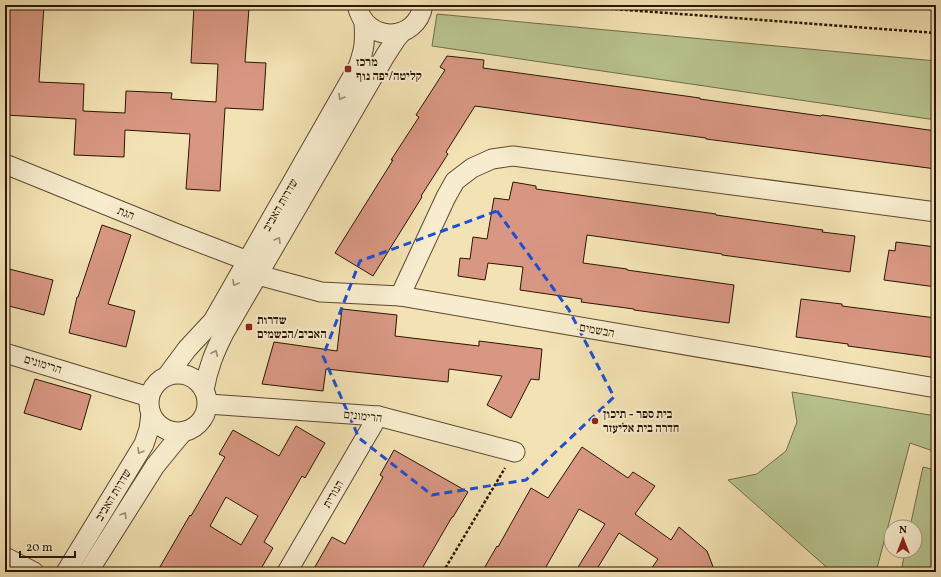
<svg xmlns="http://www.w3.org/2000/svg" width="941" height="577" font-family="Vollkorn,'Frank Ruhl Libre',serif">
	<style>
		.green { fill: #b8c48f; stroke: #726c48 }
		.building { fill: #d89782; stroke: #2b1501; fill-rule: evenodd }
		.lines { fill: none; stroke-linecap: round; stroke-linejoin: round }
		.minor-casing { stroke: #5d482e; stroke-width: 21 }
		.path { stroke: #2b1501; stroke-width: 2.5; stroke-dasharray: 3 2; stroke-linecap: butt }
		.minor { stroke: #f7edce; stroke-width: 19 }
		.oneway { stroke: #9b8c72 }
		.marked { fill: none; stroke: #1d4ed8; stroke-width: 3; stroke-dasharray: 8 5; stroke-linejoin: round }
		.poi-dot { fill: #8f2418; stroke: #f7edce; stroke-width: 1.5 }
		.labels { text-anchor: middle; stroke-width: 4; stroke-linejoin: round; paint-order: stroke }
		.poi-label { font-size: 12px; font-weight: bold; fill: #2b1501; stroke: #f7edce; text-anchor: start }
		.street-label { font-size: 12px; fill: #2b1501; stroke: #f7edce }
	</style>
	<rect width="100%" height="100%" fill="#f3e3b4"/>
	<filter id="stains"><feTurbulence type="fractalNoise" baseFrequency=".005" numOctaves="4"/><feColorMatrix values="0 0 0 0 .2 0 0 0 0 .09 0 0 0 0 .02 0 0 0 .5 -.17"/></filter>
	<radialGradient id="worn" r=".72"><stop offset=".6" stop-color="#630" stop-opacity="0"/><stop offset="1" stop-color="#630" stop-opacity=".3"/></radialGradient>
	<g class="green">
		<polygon points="437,14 936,61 936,120 432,46"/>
		<polygon points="792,392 936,416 936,452 910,443 876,572 832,572 728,480 757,474 786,451 797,422"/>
		<polygon points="923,467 936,470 936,572 901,572 905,551 915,551 915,527 910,527"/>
	</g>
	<g class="building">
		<polygon points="5,5 44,5 39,82 84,84 83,111 125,113 126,91 172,93 171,99 216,102 218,64 191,63 194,5 249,8 245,62 266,63 263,110 225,108 220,191 186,189 190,134 125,130 124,157 74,155 76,119 5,115"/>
		<polygon points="447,56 484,60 483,68 700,98 700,99 821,116 822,115 936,131 936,169 706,139 706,138 475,106 446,152 448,154 421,196 422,197 373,276 335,253 393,160 391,160 419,117 416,115 445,70 440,67"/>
		<polygon points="513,182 536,186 536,189 716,214 716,215 823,230 822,232 855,236 850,272 722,255 722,254 587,235 583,263 627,269 627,270 734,285 729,323 634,310 634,309 581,302 582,299 520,290 523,267 488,263 485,280 458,276 460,258 470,259 473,237 487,239 494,198 509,200"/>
		<polygon points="102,225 131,235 108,304 135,311 126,347 69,333 77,297 78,297"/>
		<polygon points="896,242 936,247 936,287 884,280 889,250 895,251"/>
		<polygon points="5,268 53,280 44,315 5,305"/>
		<polygon points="801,299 842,304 842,306 936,318 936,358 848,346 848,344 796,337"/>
		<polygon points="342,309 397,315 395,336 479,346 479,341 542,349 539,380 531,379 511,418 487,405 502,376 449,369 448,382 326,369 323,391 262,384 274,342 337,351"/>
		<polygon points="35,379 91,395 81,430 24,413"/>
		<path d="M296,426L325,443L305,478L302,476L264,542L273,548L259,572H157L190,515L191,516L225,457L219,454L233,430L279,456ZM226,497L258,516L241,545L210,526Z"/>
		<polygon points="582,447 628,478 633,472 655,486 635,514 671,540 679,527 707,551 715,572 649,572 658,559 619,533 595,572 575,572 605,524 579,509 543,572 482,572 497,546 498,547 531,488 548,498"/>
		<polygon points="394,450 468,492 453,517 452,517 420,572 312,572 332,537 345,544 383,477 380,475"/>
	</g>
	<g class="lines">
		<g class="minor-casing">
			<g id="minor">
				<path d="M357,5C365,44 417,43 423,5"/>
				<polyline points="5,164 175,233 248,261"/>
				<polyline points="258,275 321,292 400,296 936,388"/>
				<polyline points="400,296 446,197 455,181 472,168 492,159 513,156 936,212"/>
				<polyline points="5,353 149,397"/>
				<circle cx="178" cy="403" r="29"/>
				<path d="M167,376L187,349L213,321L358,67C365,48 365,41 364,21"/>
				<path d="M204,390C208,368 214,353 224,333L385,56L396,39L402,32"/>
				<polyline points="208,404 378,416 515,452"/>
				<polyline points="5,557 34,572"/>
				<polyline points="66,572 144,444 149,429 151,414"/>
				<polyline points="88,572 155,466 172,445 183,432"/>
				<polyline points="287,572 378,416"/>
			</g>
		</g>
		<g class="path">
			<polyline points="560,5 936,33"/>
			<polyline points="443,572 505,468"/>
		</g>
		<use href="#minor" class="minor"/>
	</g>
	<defs><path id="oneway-chevron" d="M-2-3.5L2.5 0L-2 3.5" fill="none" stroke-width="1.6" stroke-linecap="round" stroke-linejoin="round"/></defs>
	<g class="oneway">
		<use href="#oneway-chevron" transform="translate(341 97) rotate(120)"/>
		<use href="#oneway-chevron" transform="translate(278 240) rotate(-60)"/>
		<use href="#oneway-chevron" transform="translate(235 283) rotate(120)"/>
		<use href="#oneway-chevron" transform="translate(215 353) rotate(-65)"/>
		<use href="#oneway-chevron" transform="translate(140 451) rotate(121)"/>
		<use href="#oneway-chevron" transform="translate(124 515) rotate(-58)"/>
	</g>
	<path class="marked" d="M497,211L569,310L614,397L526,480L432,495L359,438L323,356L360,261Z"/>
	<g class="poi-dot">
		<rect x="344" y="65" width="8" height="8" rx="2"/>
		<rect x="245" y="323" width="8" height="8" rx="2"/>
		<circle cx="595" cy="421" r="4"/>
	</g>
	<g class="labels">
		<g class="poi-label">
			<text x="356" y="66">מרכז<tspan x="356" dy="14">קליטה/יפה נוף</tspan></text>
			<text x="257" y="324">שדרות<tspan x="257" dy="14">האביב/הבשמים</tspan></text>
			<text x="603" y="418">בית ספר - תיכון<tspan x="603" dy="14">חדרה בית אליעזר</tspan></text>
		</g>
		<g class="street-label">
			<text transform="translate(280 205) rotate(-60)" y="4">שדרות האביב</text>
			<text transform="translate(126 213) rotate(22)" y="4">הגת</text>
			<text transform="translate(597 330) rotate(10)" y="4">הבשמים</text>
			<text transform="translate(43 364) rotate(17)" y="4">הרימונים</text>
			<text transform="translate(363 416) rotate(6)" y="4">הרימונים</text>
			<text transform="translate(333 494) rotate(-60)" y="4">הנורית</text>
			<text transform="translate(113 495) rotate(-59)" y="4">שדרות האביב</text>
		</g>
	</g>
	<rect width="941" height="577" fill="none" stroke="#f3e3b4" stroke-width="20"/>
	<rect x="6" y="6" width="929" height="565" fill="none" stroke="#2b1501" stroke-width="2"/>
	<rect x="10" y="10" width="921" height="557" fill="none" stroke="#2b1501"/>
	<g transform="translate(903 539)"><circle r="19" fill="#f7edce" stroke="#a5977c"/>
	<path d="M0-3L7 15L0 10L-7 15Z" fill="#8f2418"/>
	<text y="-6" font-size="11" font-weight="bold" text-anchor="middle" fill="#2b1501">N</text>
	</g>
	<path d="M20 551v6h55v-6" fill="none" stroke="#2b1501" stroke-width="2"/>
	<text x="26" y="551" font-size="12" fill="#2b1501" stroke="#f7edce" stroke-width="3" paint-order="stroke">20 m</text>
	<rect width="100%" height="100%" filter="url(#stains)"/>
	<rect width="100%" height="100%" fill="url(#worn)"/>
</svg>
